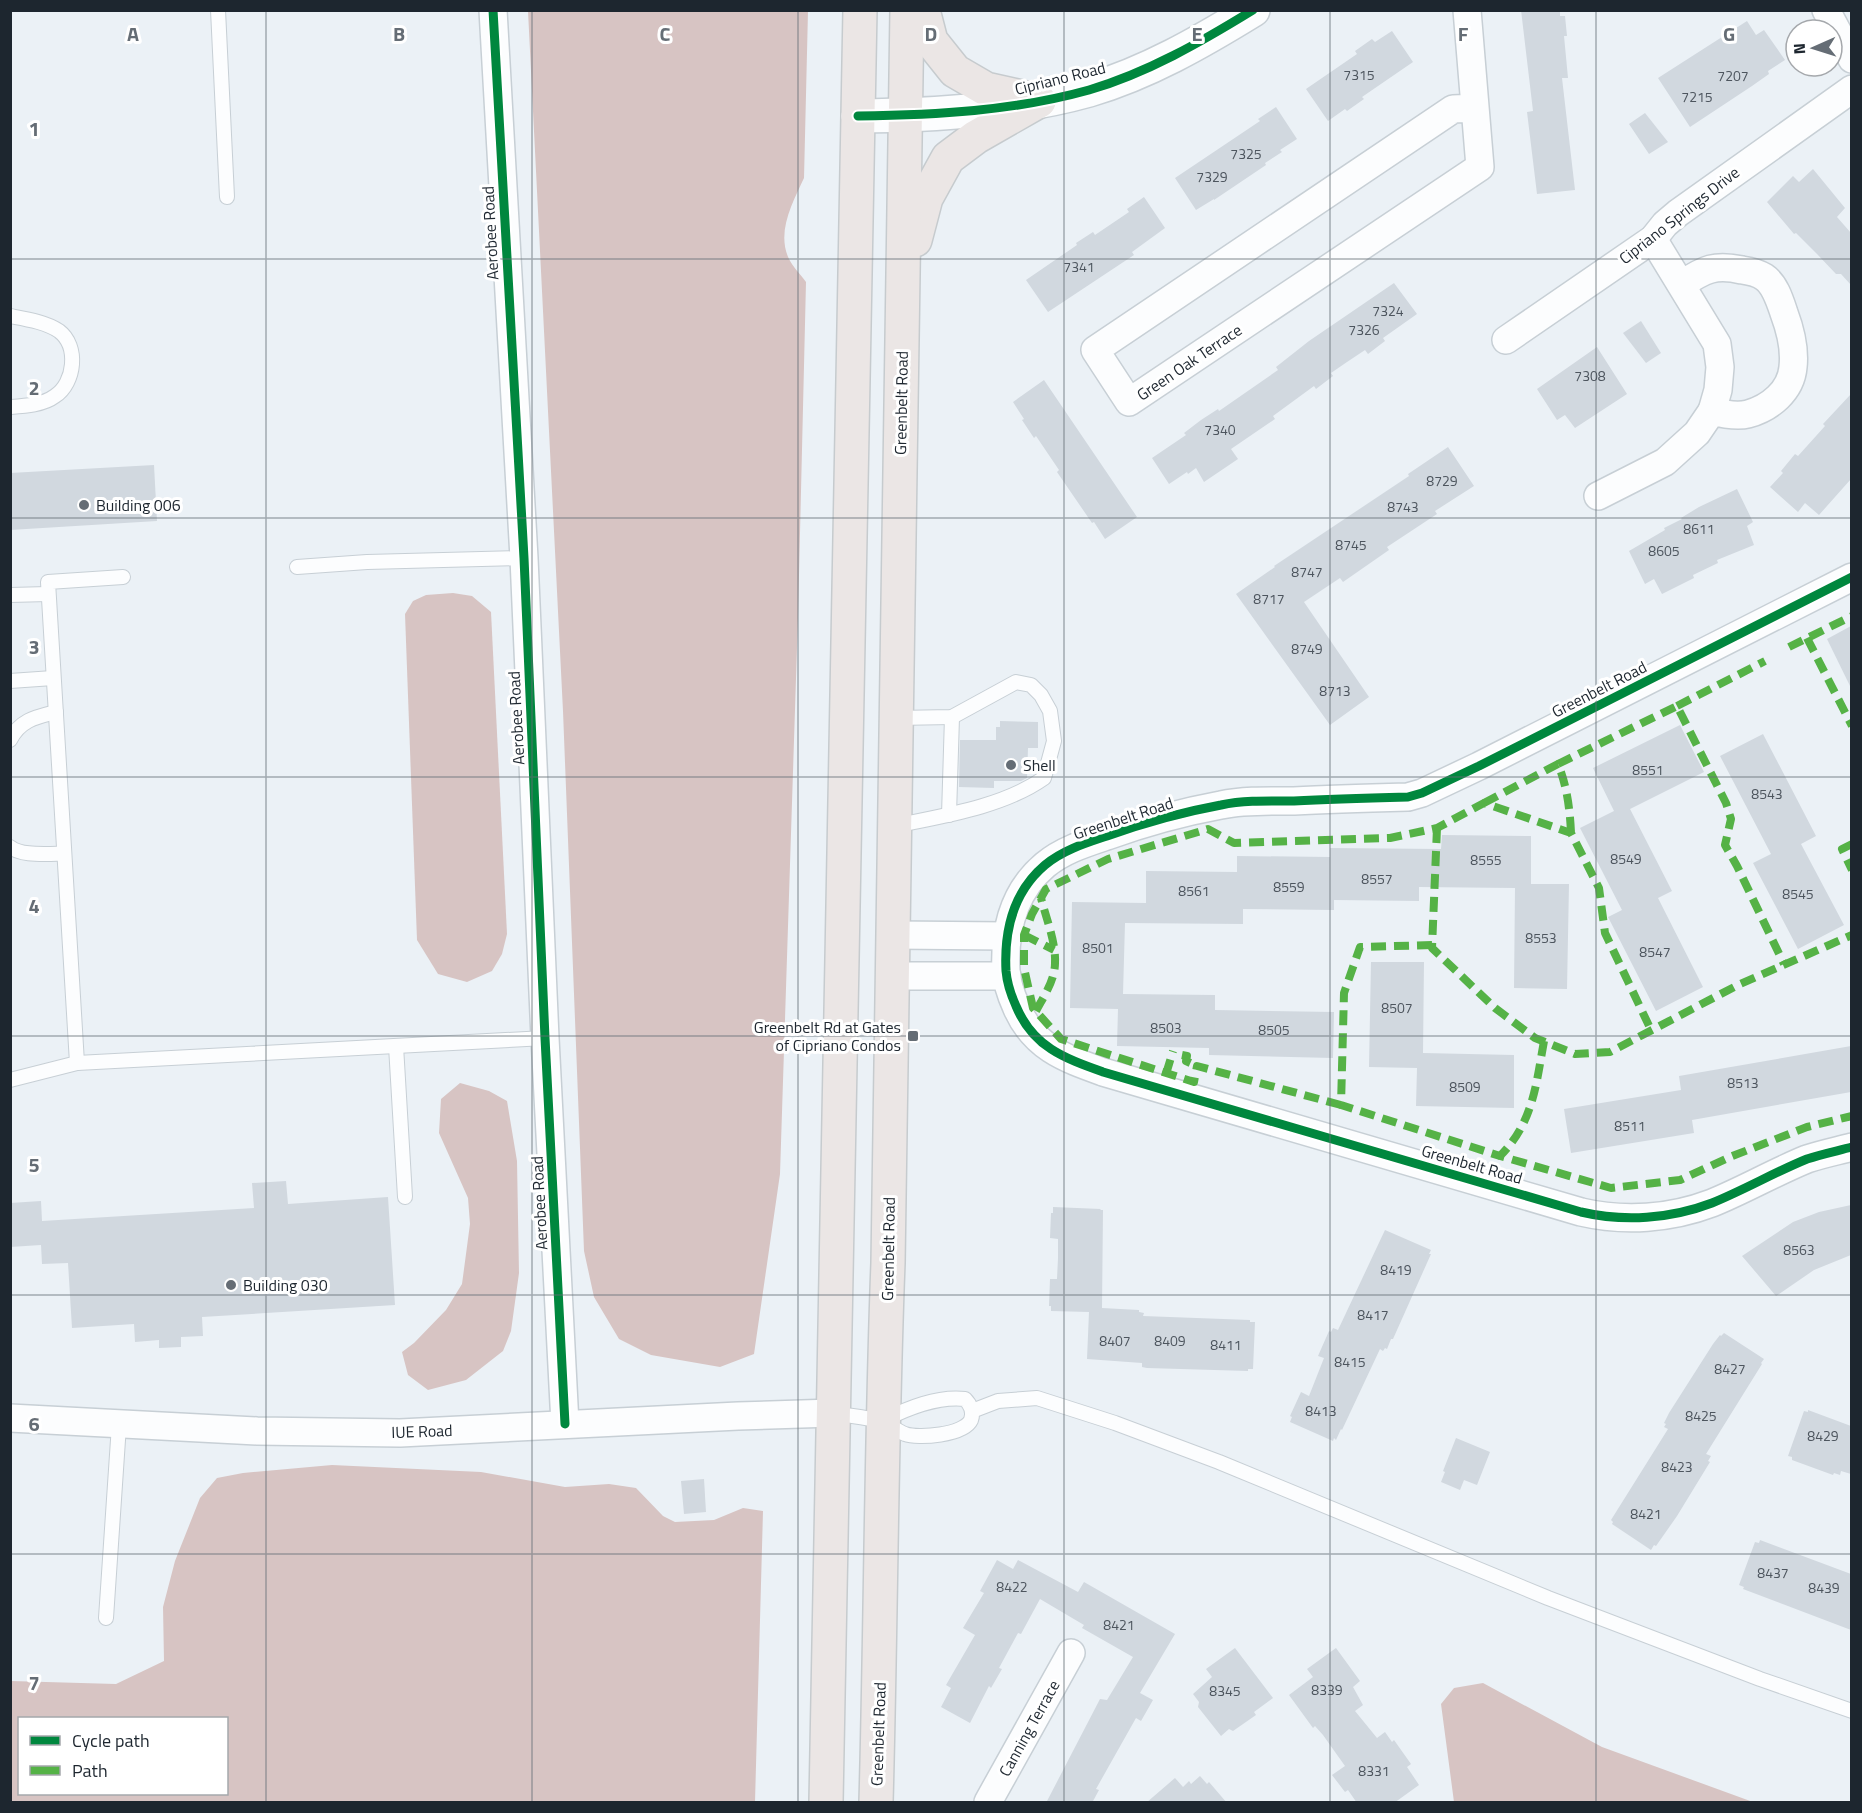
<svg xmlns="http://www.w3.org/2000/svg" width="1862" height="1813" font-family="'Titillium Web',sans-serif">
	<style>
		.forest { fill: #d7c4c3; fill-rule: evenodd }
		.building { fill: #d1d8df }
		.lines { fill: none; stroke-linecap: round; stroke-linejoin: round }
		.service-casing { stroke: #c7cfd5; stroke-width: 16 }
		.minor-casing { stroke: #c7cfd5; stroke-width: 30 }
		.tertiary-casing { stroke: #c7cfd5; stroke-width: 36 }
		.primary-casing { stroke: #c6cbce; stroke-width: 36 }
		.service { stroke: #fcfdfe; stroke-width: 14 }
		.minor { stroke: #fcfdfe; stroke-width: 27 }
		.tertiary { stroke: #fcfdfe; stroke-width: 33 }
		.primary { stroke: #ebe6e5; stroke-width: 33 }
		.quiet { stroke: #55b246; stroke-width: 8; stroke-dasharray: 15 8; stroke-linecap: butt }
		.cycleway-casing { stroke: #fff; stroke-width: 13 }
		.cycleway { stroke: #00873e; stroke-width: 9 }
		.grid { fill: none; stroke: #656d75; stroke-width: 1.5; stroke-opacity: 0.55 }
		.poi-dot { fill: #656d75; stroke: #fff; stroke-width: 2 }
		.labels { text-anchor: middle; stroke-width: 6; stroke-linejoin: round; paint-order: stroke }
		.number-label { font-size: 14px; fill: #4d555e }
		.street-label { font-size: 16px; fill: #1d262f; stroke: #fff }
		.poi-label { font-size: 16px; fill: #1d262f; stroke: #fff; text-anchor: start }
		.grid-label { font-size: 20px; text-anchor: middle; font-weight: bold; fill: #656d75; stroke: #fff; stroke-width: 6; stroke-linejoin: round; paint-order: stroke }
	</style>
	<rect width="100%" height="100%" fill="#ebf1f6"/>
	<g class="forest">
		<path d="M528,11H808L804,178C793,202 776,232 789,259C793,267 801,275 806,282L798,617L780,1174L754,1354L720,1367L651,1355L619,1339L594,1297L584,1251L563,711Z"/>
		<polygon points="453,593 472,596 491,612 507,934 502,954 492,971 467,982 438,974 417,940 405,614 413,601 426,595"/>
		<polygon points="460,1083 489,1091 507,1101 517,1161 519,1273 511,1331 503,1351 466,1380 428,1390 408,1375 402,1352 414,1343 446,1310 462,1284 470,1224 468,1198 439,1133 441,1099"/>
		<path d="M332,1465L481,1472L565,1487L609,1484L636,1488L663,1516L675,1522L714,1520L743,1508L763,1511L755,1802H11V1681L116,1684L164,1661L163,1607L175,1561L200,1498L217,1478L243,1473ZM226,1718V1794H20V1718Z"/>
		<polygon points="1483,1683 1602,1747 1753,1802 1454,1802 1441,1704 1454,1688"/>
	</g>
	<g class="building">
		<polygon points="1521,10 1560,10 1560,16 1565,16 1567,36 1564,36 1568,78 1562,78 1575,190 1537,194 1527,112 1533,111"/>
		<polygon points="1747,21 1756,35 1764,30 1785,60 1768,71 1769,74 1752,86 1690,127 1658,78"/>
		<polygon points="1392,31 1413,62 1362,97 1364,99 1347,111 1345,109 1328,121 1306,89 1357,54 1355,51 1372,39 1375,42"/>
		<polygon points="1276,107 1297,139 1280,150 1282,152 1265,163 1266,165 1214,200 1214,199 1196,210 1175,178 1260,121 1258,119"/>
		<polygon points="1645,113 1668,142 1649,154 1629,124"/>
		<polygon points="1813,169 1845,208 1837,217 1851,233 1851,285 1841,274 1836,274 1817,254 1796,233 1794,234 1767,202 1793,176 1799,182"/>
		<polygon points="1144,197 1165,228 1132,252 1134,255 1048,312 1026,280 1077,245 1076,243 1093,232 1095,235 1129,212 1127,209"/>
		<polygon points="1394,283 1417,314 1383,338 1385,341 1368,354 1365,350 1347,362 1331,373 1333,376 1316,389 1314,386 1273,416 1275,419 1231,449 1238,459 1204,482 1196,468 1188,474 1187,472 1169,484 1152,458 1186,435 1184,433 1201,420 1218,409 1219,411 1278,370 1276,367 1309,341"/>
		<polygon points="1641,321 1661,353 1646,363 1623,333"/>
		<polygon points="1597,347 1627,394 1575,428 1565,415 1557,420 1537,389"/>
		<polygon points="1044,380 1137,517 1105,539 1094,522 1092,523 1057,472 1059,470 1036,436 1034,438 1022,420 1024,419 1013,402"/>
		<polygon points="1851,394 1851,479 1819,515 1805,503 1798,512 1770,487 1783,473 1781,471 1795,454 1798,456 1825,426 1823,424"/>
		<polygon points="1448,447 1474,486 1435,511 1437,514 1387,547 1389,550 1343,582 1340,578 1304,602 1369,697 1330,725 1236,594 1275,567 1274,566 1409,476 1408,474"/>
		<polygon points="154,465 157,521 10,530 10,473"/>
		<polygon points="1737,489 1753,522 1747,526 1754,545 1717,560 1718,563 1693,575 1694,578 1662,594 1654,579 1645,584 1629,551 1665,530 1664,528 1682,519 1681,518 1699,507"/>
		<polygon points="1851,626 1851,688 1827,639"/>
		<polygon points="1000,721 1038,722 1038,748 1028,748 1027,778 1021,781 994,781 994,788 959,787 960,740 996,740 996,727 1000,727"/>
		<polygon points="1680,725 1704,772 1630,809 1672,891 1658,898 1703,987 1656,1011 1608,917 1622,910 1580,828 1614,811 1593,768"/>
		<polygon points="1763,734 1816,836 1801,844 1844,925 1798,949 1753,863 1771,854 1720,756"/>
		<polygon points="1442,835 1531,836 1531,884 1569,884 1567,989 1514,988 1515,888 1419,887 1419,901 1334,900 1334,910 1243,909 1243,924 1125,923 1123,994 1215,995 1215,1010 1334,1012 1333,1058 1209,1055 1209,1048 1117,1046 1118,1009 1070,1008 1072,902 1146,903 1146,871 1237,872 1237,856 1330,857 1330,848 1441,849"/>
		<polygon points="1371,962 1424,962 1423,1053 1514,1055 1514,1108 1416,1106 1417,1068 1369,1067"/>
		<polygon points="1851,1046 1851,1092 1692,1120 1694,1133 1571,1153 1564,1109 1681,1090 1679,1076"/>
		<polygon points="286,1181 288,1204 388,1197 395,1305 202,1317 203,1336 181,1337 181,1347 159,1348 159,1340 135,1342 134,1324 72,1328 68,1263 42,1264 41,1245 10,1247 10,1203 41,1201 42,1221 254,1208 252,1183"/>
		<polygon points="1851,1205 1851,1255 1814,1270 1776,1296 1742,1256 1793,1222 1819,1212"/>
		<polygon points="1053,1207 1101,1209 1100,1210 1103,1210 1102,1308 1139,1310 1139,1312 1144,1313 1143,1316 1250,1320 1250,1322 1255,1322 1253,1369 1248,1369 1248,1371 1147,1368 1142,1367 1142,1363 1087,1359 1089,1312 1051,1311 1051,1306 1049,1306 1050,1279 1057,1279 1058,1258 1058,1239 1050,1238 1051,1213 1053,1213"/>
		<polygon points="1385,1230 1431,1250 1429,1254 1431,1254 1393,1339 1391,1339 1387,1349 1385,1348 1383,1351 1380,1349 1342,1430 1341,1429 1336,1440 1334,1438 1333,1441 1290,1422 1292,1417 1290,1416 1301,1392 1309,1396 1324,1358 1318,1356 1329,1331 1331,1332 1333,1328 1338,1330"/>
		<polygon points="1724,1333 1764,1359 1761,1363 1762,1364 1706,1454 1711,1456 1708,1461 1710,1462 1677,1516 1656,1546 1654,1545 1651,1550 1612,1524 1613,1522 1611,1520 1668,1429 1664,1427 1666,1424 1664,1423 1669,1413 1713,1344 1720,1335 1721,1336"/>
		<polygon points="1808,1410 1851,1426 1851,1474 1841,1471 1840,1475 1834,1473 1833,1475 1792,1460 1792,1457 1788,1456 1804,1411 1808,1412"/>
		<polygon points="1456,1438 1490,1452 1477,1485 1464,1480 1460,1490 1441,1482 1445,1472 1443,1471"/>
		<polygon points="704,1479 706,1512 684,1514 681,1481"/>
		<polygon points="1760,1540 1851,1574 1851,1630 1743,1589 1744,1587 1739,1585 1755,1542 1759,1543"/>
		<polygon points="997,1560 1013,1569 1018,1560 1078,1592 1084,1582 1175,1634 1140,1693 1153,1700 1141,1721 1136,1718 1096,1789 1099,1790 1092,1803 1046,1803 1100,1699 1107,1700 1133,1657 1082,1628 1084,1625 1040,1599 1021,1634 1018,1633 999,1668 1002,1669 991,1688 989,1686 970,1723 941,1707 951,1688 946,1685 975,1635 963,1628 984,1593 980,1591"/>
		<polygon points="1235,1648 1273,1698 1254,1712 1256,1715 1233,1731 1229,1729 1221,1736 1198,1707 1199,1702 1193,1694 1212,1677 1206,1669"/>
		<polygon points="1336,1648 1360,1681 1353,1687 1363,1705 1355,1711 1377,1738 1385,1732 1392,1742 1394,1740 1411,1764 1407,1767 1419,1785 1394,1803 1357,1803 1348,1790 1345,1792 1332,1775 1345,1766 1323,1735 1315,1726 1313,1728 1289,1695 1313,1677 1307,1669"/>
		<polygon points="1200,1776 1207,1784 1209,1782 1227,1803 1146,1803 1175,1778 1183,1787 1189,1781 1191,1784"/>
	</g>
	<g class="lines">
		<g class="service-casing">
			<g id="service">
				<polyline points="218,10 227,197"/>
				<path d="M10,316C26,319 46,322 59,331C79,346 75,383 55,396C43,405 25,406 10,407"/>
				<polyline points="297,567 367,562 524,558"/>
				<polyline points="10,595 48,594"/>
				<polyline points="10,681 53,678"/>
				<path d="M10,740C20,720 36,717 56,712"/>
				<polyline points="949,815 952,717"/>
				<path d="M894,826C942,816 1003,807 1044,778L1054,741L1050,711L1041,695L1031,685L1016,682L952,717L896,718"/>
				<path d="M10,847C23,857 49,853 64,854"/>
				<polyline points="396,1046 405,1197"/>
				<polyline points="77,1063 545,1038"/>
				<polyline points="10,1080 77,1063 48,582 123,577"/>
				<polyline points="972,1411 998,1401 1037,1398 1115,1423 1219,1462 1548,1598 1760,1679 1852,1711"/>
				<path d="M834,1413C849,1416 865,1417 880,1421C889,1423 896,1431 905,1434C918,1439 964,1435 971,1420C974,1412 970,1404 965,1399C937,1396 908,1408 884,1420"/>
				<polyline points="106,1618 119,1425"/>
			</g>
		</g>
		<g class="minor-casing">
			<g id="minor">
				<polyline points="493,10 524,558 545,1038 565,1424"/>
				<polyline points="1467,10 1480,167 1129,402 1095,350 1453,109 1475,108"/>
				<polyline points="1826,10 1852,59"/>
				<polyline points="1653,239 1717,344 1720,367 1718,390 1712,411"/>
				<polyline points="1506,340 1653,239 1665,224 1678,213 1852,89"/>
				<path d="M1598,496L1665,462L1697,433L1712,411C1723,414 1736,417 1748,414C1770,408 1791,391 1793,367C1795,350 1790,329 1784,313C1780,301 1775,284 1764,277C1758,273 1749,271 1742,270C1715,264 1705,269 1682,284"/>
				<path d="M1852,577L1479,766L1422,793L1408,797C1370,798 1332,799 1294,801C1270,801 1245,800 1221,805C1183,812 1143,823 1107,836C1086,843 1063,850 1045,865C1013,892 1004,931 1006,971C1007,983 1011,995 1016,1006C1033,1047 1064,1058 1103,1072L1581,1212C1624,1222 1670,1219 1712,1203C1744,1190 1775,1172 1807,1159C1822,1154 1837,1151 1852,1147"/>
				<polyline points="893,935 1006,936"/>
				<polyline points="893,976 1007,976"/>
				<polyline points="10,1418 257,1431 400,1433 738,1416 833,1413"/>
				<polyline points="988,1802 1071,1653"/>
			</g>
		</g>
		<g class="tertiary-casing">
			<path id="tertiary" d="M858,116C935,115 1014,111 1089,90C1147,73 1201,42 1253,10"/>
		</g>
		<g class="primary-casing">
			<g id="primary">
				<polyline points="923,10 931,41 955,71 986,89 1039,101"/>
				<polyline points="915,240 926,198 948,158 976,137 1039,101"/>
				<polyline points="826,1802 860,10"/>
				<path d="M876,1802C881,1623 881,1443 888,1263L907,10"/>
			</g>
		</g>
		<use href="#service" class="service"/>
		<use href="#minor" class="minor"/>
		<use href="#tertiary" class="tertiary"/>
		<use href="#primary" class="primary"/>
		<g class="quiet">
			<polyline points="1807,638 1852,726"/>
			<polyline points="1789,647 1852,616"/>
			<polyline points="1677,706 1765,661"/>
			<polyline points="1558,764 1677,706 1726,803 1731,819 1725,845 1737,866 1784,964"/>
			<path d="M1484,803L1558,764C1567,786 1570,810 1571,833"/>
			<polyline points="1437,828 1432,948 1495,1008 1535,1038 1575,1054 1610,1052 1738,985 1852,935"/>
			<polyline points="1852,844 1842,849 1852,870"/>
			<polyline points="1024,935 1054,950"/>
			<polyline points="1432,945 1360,947 1344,993 1341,1105 1500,1156"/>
			<path d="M1036,1011C1044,996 1055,980 1055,963C1056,942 1046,918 1041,898"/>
			<path d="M1544,1041C1536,1085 1533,1123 1500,1156L1611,1188L1680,1180L1730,1157L1807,1127L1852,1116"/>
			<polyline points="1182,1055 1187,1056 1186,1061 1197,1066"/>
			<polyline points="1166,1074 1173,1051"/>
			<polyline points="1341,1105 1197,1066 1194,1082 1061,1039 1033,1008 1024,968 1024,935 1032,914 1046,889 1108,859 1208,829 1234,843 1390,838 1437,828 1484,803 1571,833 1599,888 1605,933 1651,1030"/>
		</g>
		<g class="cycleway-casing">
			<g id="cycleway">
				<polyline points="493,10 524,558 545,1038 565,1424"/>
				<path d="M858,116C935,115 1014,111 1089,90C1147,73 1201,42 1253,10"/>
				<path d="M1852,577L1479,766L1422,793L1408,797C1370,798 1332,799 1294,801C1270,801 1245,800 1221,805C1183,812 1143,823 1107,836C1086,843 1063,850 1045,865C1013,892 1004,931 1006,971C1007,983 1011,995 1016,1006C1033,1047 1064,1058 1103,1072L1581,1212C1624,1222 1670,1219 1712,1203C1744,1190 1775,1172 1807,1159C1822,1154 1837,1151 1852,1147"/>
			</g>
		</g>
		<use href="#cycleway" class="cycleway"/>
	</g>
	<path class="grid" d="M266,10V1802M532,10V1802M798,10V1802M1064,10V1802M1330,10V1802M1596,10V1802M10,259H1852M10,518H1852M10,777H1852M10,1036H1852M10,1295H1852M10,1554H1852"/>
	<g class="poi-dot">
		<circle cx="84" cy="505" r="6"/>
		<circle cx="1011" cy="765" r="6"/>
		<rect x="907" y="1030" width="12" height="12" rx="3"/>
		<circle cx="231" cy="1285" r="6"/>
	</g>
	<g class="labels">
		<g class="number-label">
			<text x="1359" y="80">7315</text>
			<text x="1733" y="81">7207</text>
			<text x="1697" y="102">7215</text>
			<text x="1246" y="159">7325</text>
			<text x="1212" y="182">7329</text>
			<text x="1079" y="272">7341</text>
			<text x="1388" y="316">7324</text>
			<text x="1364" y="335">7326</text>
			<text x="1590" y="381">7308</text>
			<text x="1220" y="435">7340</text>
			<text x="1442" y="486">8729</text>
			<text x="1403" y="512">8743</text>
			<text x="1699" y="534">8611</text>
			<text x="1351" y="550">8745</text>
			<text x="1664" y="556">8605</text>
			<text x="1307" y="577">8747</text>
			<text x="1269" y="604">8717</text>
			<text x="1307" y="654">8749</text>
			<text x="1335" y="696">8713</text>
			<text x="1648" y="775">8551</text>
			<text x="1767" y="799">8543</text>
			<text x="1626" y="864">8549</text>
			<text x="1486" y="865">8555</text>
			<text x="1377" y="884">8557</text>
			<text x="1289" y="892">8559</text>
			<text x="1194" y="896">8561</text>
			<text x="1798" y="899">8545</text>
			<text x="1541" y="943">8553</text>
			<text x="1098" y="953">8501</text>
			<text x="1655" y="957">8547</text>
			<text x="1397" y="1013">8507</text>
			<text x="1166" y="1033">8503</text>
			<text x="1274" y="1035">8505</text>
			<text x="1743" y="1088">8513</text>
			<text x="1465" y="1092">8509</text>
			<text x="1630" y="1131">8511</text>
			<text x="1799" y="1255">8563</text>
			<text x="1396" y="1275">8419</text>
			<text x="1373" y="1320">8417</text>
			<text x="1115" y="1346">8407</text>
			<text x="1170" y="1346">8409</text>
			<text x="1226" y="1350">8411</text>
			<text x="1350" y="1367">8415</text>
			<text x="1730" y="1374">8427</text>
			<text x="1321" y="1416">8413</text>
			<text x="1701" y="1421">8425</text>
			<text x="1823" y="1441">8429</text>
			<text x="1677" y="1472">8423</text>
			<text x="1646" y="1519">8421</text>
			<text x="1773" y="1578">8437</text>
			<text x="1012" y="1592">8422</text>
			<text x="1824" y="1593">8439</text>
			<text x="1119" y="1630">8421</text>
			<text x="1327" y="1695">8339</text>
			<text x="1225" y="1696">8345</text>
			<text x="1374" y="1776">8331</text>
		</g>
		<g class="street-label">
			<text transform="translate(1060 78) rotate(-14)" y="6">Cipriano Road</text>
			<text transform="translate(1679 215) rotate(-38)" y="6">Cipriano Springs Drive</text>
			<text transform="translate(490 233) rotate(-93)" y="6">Aerobee Road</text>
			<text transform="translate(1189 362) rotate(-34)" y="6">Green Oak Terrace</text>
			<text transform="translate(901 403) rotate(-89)" y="6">Greenbelt Road</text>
			<text transform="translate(1599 689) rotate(-27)" y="6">Greenbelt Road</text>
			<text transform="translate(516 718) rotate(-93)" y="6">Aerobee Road</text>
			<text transform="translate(1123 818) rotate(-18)" y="6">Greenbelt Road</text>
			<text transform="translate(1472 1164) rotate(16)" y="6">Greenbelt Road</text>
			<text transform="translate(539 1203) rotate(-93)" y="6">Aerobee Road</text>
			<text transform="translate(888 1249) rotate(-89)" y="6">Greenbelt Road</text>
			<text transform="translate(422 1431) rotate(-2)" y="6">IUE Road</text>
			<text transform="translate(1029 1728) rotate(-61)" y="6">Canning Terrace</text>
			<text transform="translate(878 1734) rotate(-88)" y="6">Greenbelt Road</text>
		</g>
		<g class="poi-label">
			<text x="96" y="511">Building 006</text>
			<text x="1023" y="771">Shell</text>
			<text x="901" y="1033" text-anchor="end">Greenbelt Rd at Gates<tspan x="901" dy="18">of Cipriano Condos</tspan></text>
			<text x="243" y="1291">Building 030</text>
		</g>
	</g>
	<g class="grid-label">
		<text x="133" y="41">A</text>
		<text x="399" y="41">B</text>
		<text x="665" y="41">C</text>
		<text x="931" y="41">D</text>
		<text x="1197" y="41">E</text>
		<text x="1463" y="41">F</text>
		<text x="1729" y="41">G</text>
		<text x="34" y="136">1</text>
		<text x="34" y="395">2</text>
		<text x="34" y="654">3</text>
		<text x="34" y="913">4</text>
		<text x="34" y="1172">5</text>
		<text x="34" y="1431">6</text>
		<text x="34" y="1690">7</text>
	</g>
	<rect width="1862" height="1813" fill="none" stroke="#1d262f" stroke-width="24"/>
	<rect x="18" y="1717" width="210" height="78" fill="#ffffff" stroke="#a5a8ac" stroke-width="1.5"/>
	<rect x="30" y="1736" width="30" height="9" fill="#00873e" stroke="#a5a8ac" stroke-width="1.5"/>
	<text x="72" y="1747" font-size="18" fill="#1d262f">Cycle path</text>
	<rect x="30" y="1766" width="30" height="9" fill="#55b246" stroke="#a5a8ac" stroke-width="1.5"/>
	<text x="72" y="1777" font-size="18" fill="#1d262f">Path</text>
	<g transform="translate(1814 48) rotate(267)"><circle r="28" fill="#ffffff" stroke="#a5a8ac" stroke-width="1.5"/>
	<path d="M0-4.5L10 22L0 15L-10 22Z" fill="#656d75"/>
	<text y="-9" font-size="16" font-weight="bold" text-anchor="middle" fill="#1d262f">N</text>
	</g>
</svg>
